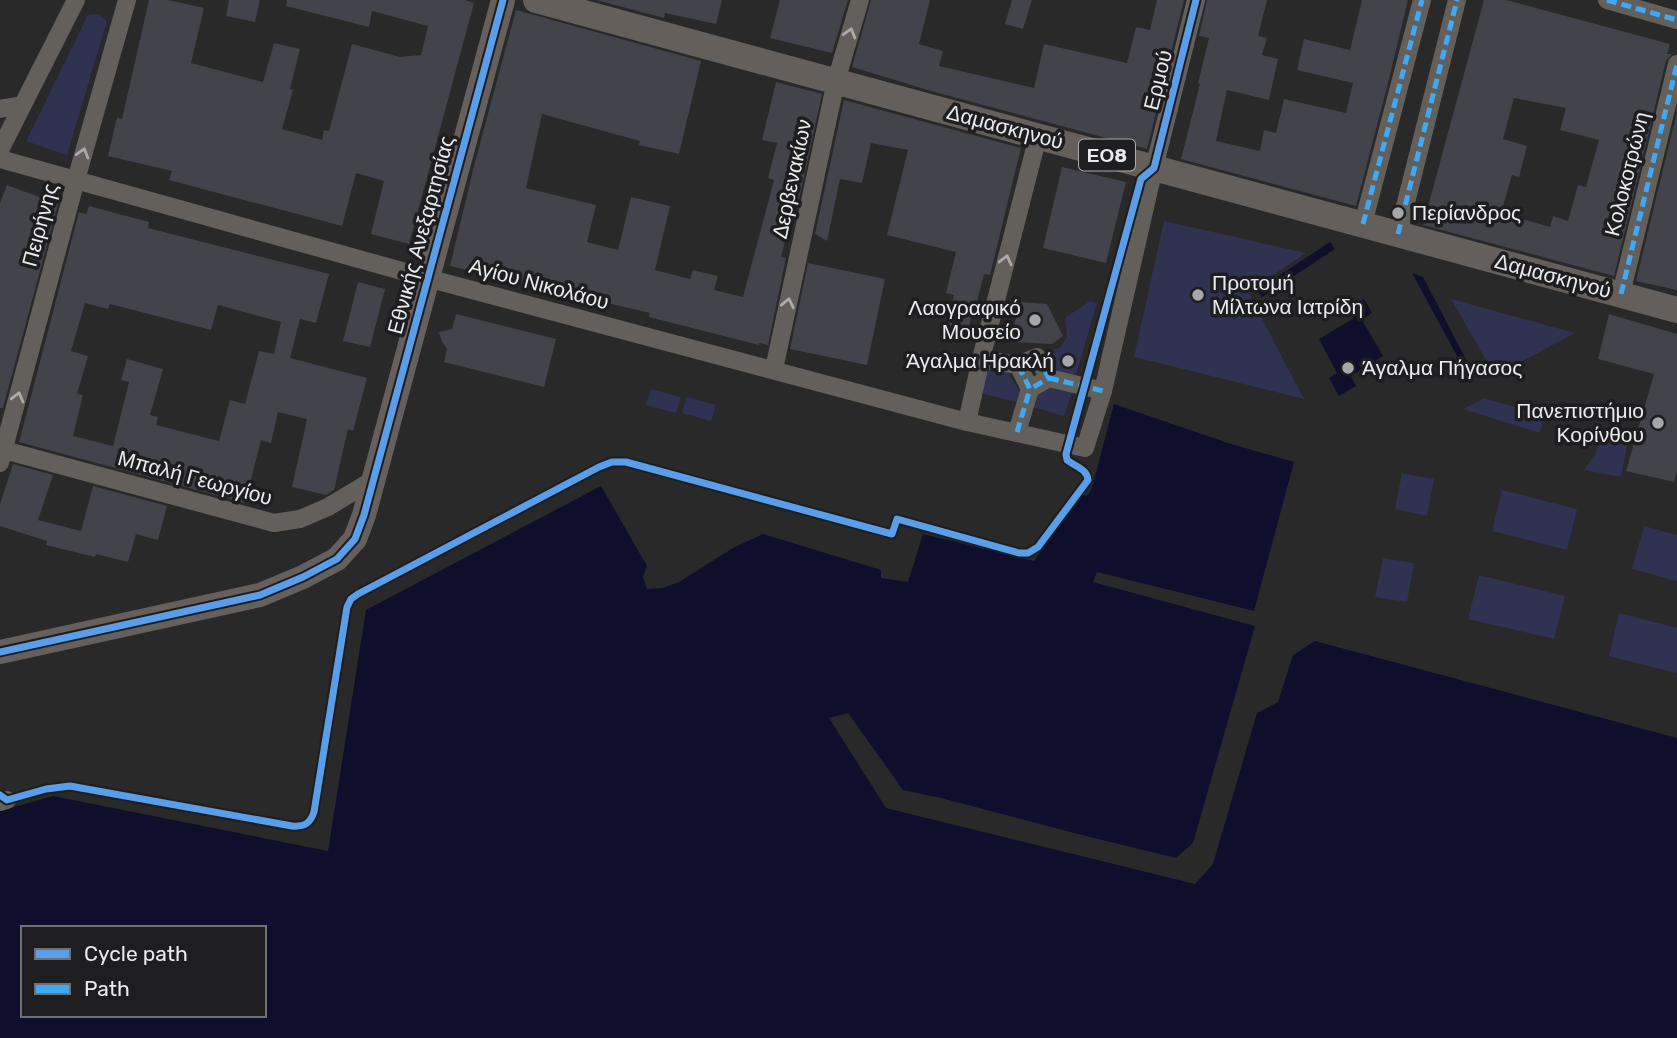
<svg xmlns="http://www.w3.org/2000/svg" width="1677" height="1038" font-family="Rubik,sans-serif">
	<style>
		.green { fill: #2f3250 }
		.water { fill: #0f0f2d; fill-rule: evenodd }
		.building { fill: #42434b; fill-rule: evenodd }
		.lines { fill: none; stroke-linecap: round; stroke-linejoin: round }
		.street { stroke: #635f5a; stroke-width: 18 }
		.secondary { stroke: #65605d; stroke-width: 24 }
		.primary { stroke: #645f5b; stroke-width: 26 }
		.quiet { stroke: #3fa9f5; stroke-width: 5; stroke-dasharray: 10 5; stroke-linecap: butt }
		.cycleway-casing { stroke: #1e1e21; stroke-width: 11 }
		.cycleway { stroke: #5a9eea; stroke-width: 7 }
		.oneway { stroke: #adacab }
		.poi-dot { fill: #a6a7a9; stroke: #1e1e21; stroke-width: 2.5 }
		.labels { text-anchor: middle; stroke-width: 7; stroke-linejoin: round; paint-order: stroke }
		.shield { fill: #1e1e21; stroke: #adaeb0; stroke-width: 2 }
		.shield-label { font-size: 19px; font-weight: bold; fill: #eaebed }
		.street-label { font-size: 21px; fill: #eaebed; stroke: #1e1e21 }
		.poi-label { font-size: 21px; fill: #eaebed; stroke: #1e1e21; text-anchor: start }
	</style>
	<rect width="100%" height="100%" fill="#29292a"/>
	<g class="green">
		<polygon points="98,14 107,21 67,155 26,141 88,15"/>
		<polygon points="1164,221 1306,253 1248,292 1304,399 1134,357"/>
		<polygon points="1451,299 1575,333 1495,376"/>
		<polygon points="1090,301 1097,303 1075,378 1056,372 1046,351 1060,348 1067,337 1065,318"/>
		<polygon points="988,366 1006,369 1020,392 1017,402 981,393"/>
		<polygon points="1053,384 1073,389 1064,416 1029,406 1031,395"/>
		<polygon points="651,389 681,397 676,413 646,405"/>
		<polygon points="687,397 716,405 711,421 682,413"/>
		<polygon points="1484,398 1545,416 1540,433 1463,409"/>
		<polygon points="1600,441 1627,445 1621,477 1584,470 1595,454"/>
		<polygon points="1402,473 1434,479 1427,516 1395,509"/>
		<polygon points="1502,490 1577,509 1567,550 1492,531"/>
		<polygon points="1644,526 1677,535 1677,581 1632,569"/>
		<polygon points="1383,558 1414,563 1407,602 1375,597"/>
		<polygon points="1479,575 1565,596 1554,639 1468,619"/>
		<polygon points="1619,613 1677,628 1677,673 1609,656"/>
	</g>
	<g class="water">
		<polygon points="1330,242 1335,249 1262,297 1257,290"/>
		<polygon points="1412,273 1423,277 1470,367 1464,369"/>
		<polygon points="1364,299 1372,313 1362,320 1383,356 1351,376 1356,386 1339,396 1329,378 1337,373 1319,339 1354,318 1349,308"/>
		<path d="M1114,404L1228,443L1294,462L1254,611L1097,572L1093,582L1255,626L1193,843L1176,858L1078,834L945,799L903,790L848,713L829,718L886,808L1195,884L1213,864L1257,713L1278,702L1293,655L1315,641L1677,738V1038H0V811L53,796L328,851L366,610L601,486L647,566L643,577L647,589L663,588L679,582L733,548L763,534L881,570V578L908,582L923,534L1034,561L1078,497L1088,495L1092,488ZM23,928H264V1015H23Z"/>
	</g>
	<g class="building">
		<polygon points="149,0 168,0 204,8 191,63 263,82 274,43 300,49 290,89 293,90 282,129 322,140 324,130 329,131 352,44 400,57 421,55 428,26 372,11 369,27 286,6 287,0 465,0 474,3 409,244 371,234 384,181 356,173 342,226 169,180 172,171 108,156 117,117 122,119"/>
		<polygon points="229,0 260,0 255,22 226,16"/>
		<polygon points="596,0 722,0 716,24 665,13 664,18"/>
		<polygon points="780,0 848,0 832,53 770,38"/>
		<polygon points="871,0 930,0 919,44 943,51 939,66 1034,88 1044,44 1127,63 1136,27 1150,30 1157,0 1184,0 1147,149 931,91 852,67"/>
		<polygon points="1012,0 1032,0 1023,29 1005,24"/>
		<polygon points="1207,0 1267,0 1258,36 1267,38 1262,55 1278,59 1269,100 1227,90 1216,141 1260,151 1264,130 1276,133 1284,99 1346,113 1353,83 1297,70 1304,39 1350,50 1362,0 1408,0 1387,87 1356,206 1181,159 1200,84 1198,83 1209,38 1199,36"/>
		<path d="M1484,0H1506L1670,44L1667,54H1672L1666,61L1614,276L1423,225ZM1514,98L1566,108L1560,130L1599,140L1586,187L1578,185L1568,221L1553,216L1550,227L1501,213L1512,175L1519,177L1527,146L1503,139Z"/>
		<polygon points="516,10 701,61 679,154 639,145 640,141 542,114 526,188 596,205 587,242 618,250 631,197 670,206 655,270 690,279 693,270 718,276 714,290 743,297 774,180 768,178 777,143 762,140 776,82 822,94 798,204 796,199 781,257 786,258 768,345 759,343 759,345 649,317 650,313 450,266 475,162"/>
		<polygon points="844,100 1021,148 990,275 984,274 977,301 975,300 968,331 946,327 954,295 946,293 956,252 887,235 908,150 871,143 862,183 840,179 827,241 815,234"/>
		<polygon points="1677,112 1677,290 1636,281"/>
		<polygon points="1062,167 1126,182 1106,263 1043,248"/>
		<polygon points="7,185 58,204 3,408 0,408 0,203"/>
		<path d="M89,206L149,222L148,228L329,274L316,323L300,319L290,358L367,378L353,431L348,429L334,490L326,495L292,487L307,419L278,412L271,443L261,440L245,503L19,442L79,212L86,214ZM85,303L108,309L110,304L211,330L218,305L281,322L274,354L259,351L245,404L230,400L219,441L156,425L158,417L150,415L163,369L127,359L121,380L129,382L113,446L73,436L83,395L77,394L88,356L71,351Z"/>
		<polygon points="808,263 885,279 867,365 790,349"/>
		<polygon points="358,282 385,289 370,347 343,341"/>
		<polygon points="1020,302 1047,304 1063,336 1052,344 1010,342"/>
		<polygon points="456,314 556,339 544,387 444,362 447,349 442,342 439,332 452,329"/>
		<polygon points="1609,314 1677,334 1677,472 1674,482 1626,471 1654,374 1598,359"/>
		<polygon points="13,464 53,475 38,520 81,531 93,486 167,506 158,540 136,534 128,562 96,554 95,557 46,545 47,541 0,526 0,504"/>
	</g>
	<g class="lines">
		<g class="street">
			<polyline points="1607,0 1677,20"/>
			<polyline points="0,109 22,105"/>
			<polyline points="0,150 76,0"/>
			<polyline points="0,159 427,278 967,422 1085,448 1103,391 1154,168 1196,0"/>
			<polyline points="1363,224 1422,0"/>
			<polyline points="1398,234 1457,0"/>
			<polyline points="1621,294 1677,64"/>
			<polyline points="981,359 1018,365 1037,357 1049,378 1030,389 1018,365"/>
			<polyline points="774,369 836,81 860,0"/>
			<polyline points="1049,378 1103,391"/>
			<polyline points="967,422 981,359 1038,136"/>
			<polyline points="1017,432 1030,389"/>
			<polyline points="0,449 274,523 300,519 328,507 373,480"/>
			<polyline points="0,463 76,180 127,0"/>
			<polyline points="0,802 7,800"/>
		</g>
		<polyline class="secondary" points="0,652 260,595 303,577 337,559 355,539 364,515 503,0"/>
		<polyline class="primary" points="536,0 1677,310"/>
		<g class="quiet">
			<polyline points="1607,0 1677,20"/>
			<polyline points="1363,224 1422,0"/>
			<polyline points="1398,234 1457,0"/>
			<polyline points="1621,294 1677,64"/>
			<polyline points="981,359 1018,365 1037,357 1049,378 1030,389 1018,365"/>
			<polyline points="1049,378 1103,391"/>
			<polyline points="1017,432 1030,389"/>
		</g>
		<g class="cycleway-casing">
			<g id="cycleway">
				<polyline points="0,652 260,595 303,577 337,559 355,539 364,515 503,0"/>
				<path d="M0,795L7,800L46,789L70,786L292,826C304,827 310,824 314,812L347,607L351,599L358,594L599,467L612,462H626L892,534L897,519L1019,553H1028L1038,547L1088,480C1087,469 1076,467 1067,460L1066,454L1141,179L1154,168L1196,0"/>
			</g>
		</g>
		<use href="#cycleway" class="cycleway"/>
	</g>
	<defs><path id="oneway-chevron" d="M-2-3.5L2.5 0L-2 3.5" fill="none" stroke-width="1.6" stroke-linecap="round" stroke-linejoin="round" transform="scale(1.75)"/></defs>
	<g class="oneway">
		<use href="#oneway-chevron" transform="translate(850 33) rotate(-74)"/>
		<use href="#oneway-chevron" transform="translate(83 153) rotate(-74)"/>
		<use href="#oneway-chevron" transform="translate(1006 260) rotate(-76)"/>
		<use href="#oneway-chevron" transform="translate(788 303) rotate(-78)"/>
		<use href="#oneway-chevron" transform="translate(18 397) rotate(-75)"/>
	</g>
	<g class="poi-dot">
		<circle cx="1398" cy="213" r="7"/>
		<circle cx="1198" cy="295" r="7"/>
		<circle cx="1035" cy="320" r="7"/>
		<circle cx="1068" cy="361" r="7"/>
		<circle cx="1348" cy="368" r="7"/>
		<circle cx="1658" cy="423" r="7"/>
	</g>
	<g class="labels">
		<rect class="shield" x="1079" y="139.5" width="56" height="31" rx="5"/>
		<g class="shield-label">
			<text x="1107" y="162">ΕΟ8</text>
		</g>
		<g class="street-label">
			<text transform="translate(1158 80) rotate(-76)" y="7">Ερμού</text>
			<text transform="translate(1005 127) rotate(15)" y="7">Δαμασκηνού</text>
			<text transform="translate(1627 174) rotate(-76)" y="7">Κολοκοτρώνη</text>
			<text transform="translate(792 179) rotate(-78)" y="7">Δερβενακίων</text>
			<text transform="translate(40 225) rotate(-75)" y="7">Πειρήνης</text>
			<text transform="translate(421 235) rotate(-75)" y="7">Εθνικής Ανεξαρτησίας</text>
			<text transform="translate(1553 276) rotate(15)" y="7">Δαμασκηνού</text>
			<text transform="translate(539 284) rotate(15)" y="7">Αγίου Νικολάου</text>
			<text transform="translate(195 478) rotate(15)" y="7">Μπαλή Γεωργίου</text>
		</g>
		<g class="poi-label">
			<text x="1412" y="220">Περίανδρος</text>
			<text x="1212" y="290">Προτομή<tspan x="1212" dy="24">Μίλτωνα Ιατρίδη</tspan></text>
			<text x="1021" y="315" text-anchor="end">Λαογραφικό<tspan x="1021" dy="24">Μουσείο</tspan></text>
			<text x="1054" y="368" text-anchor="end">Άγαλμα Ηρακλή</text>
			<text x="1362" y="375">Άγαλμα Πήγασος</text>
			<text x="1644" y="418" text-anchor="end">Πανεπιστήμιο<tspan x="1644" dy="24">Κορίνθου</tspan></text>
		</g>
	</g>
	<rect x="21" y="926" width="245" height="91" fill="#1e1e21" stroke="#707073" stroke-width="2"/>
	<rect x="35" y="949" width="35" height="10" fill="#5a9eea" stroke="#707073" stroke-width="2"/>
	<text x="84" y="961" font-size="21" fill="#eaebed">Cycle path</text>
	<rect x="35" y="984" width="35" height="10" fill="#3fa9f5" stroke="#707073" stroke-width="2"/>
	<text x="84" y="996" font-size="21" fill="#eaebed">Path</text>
</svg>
